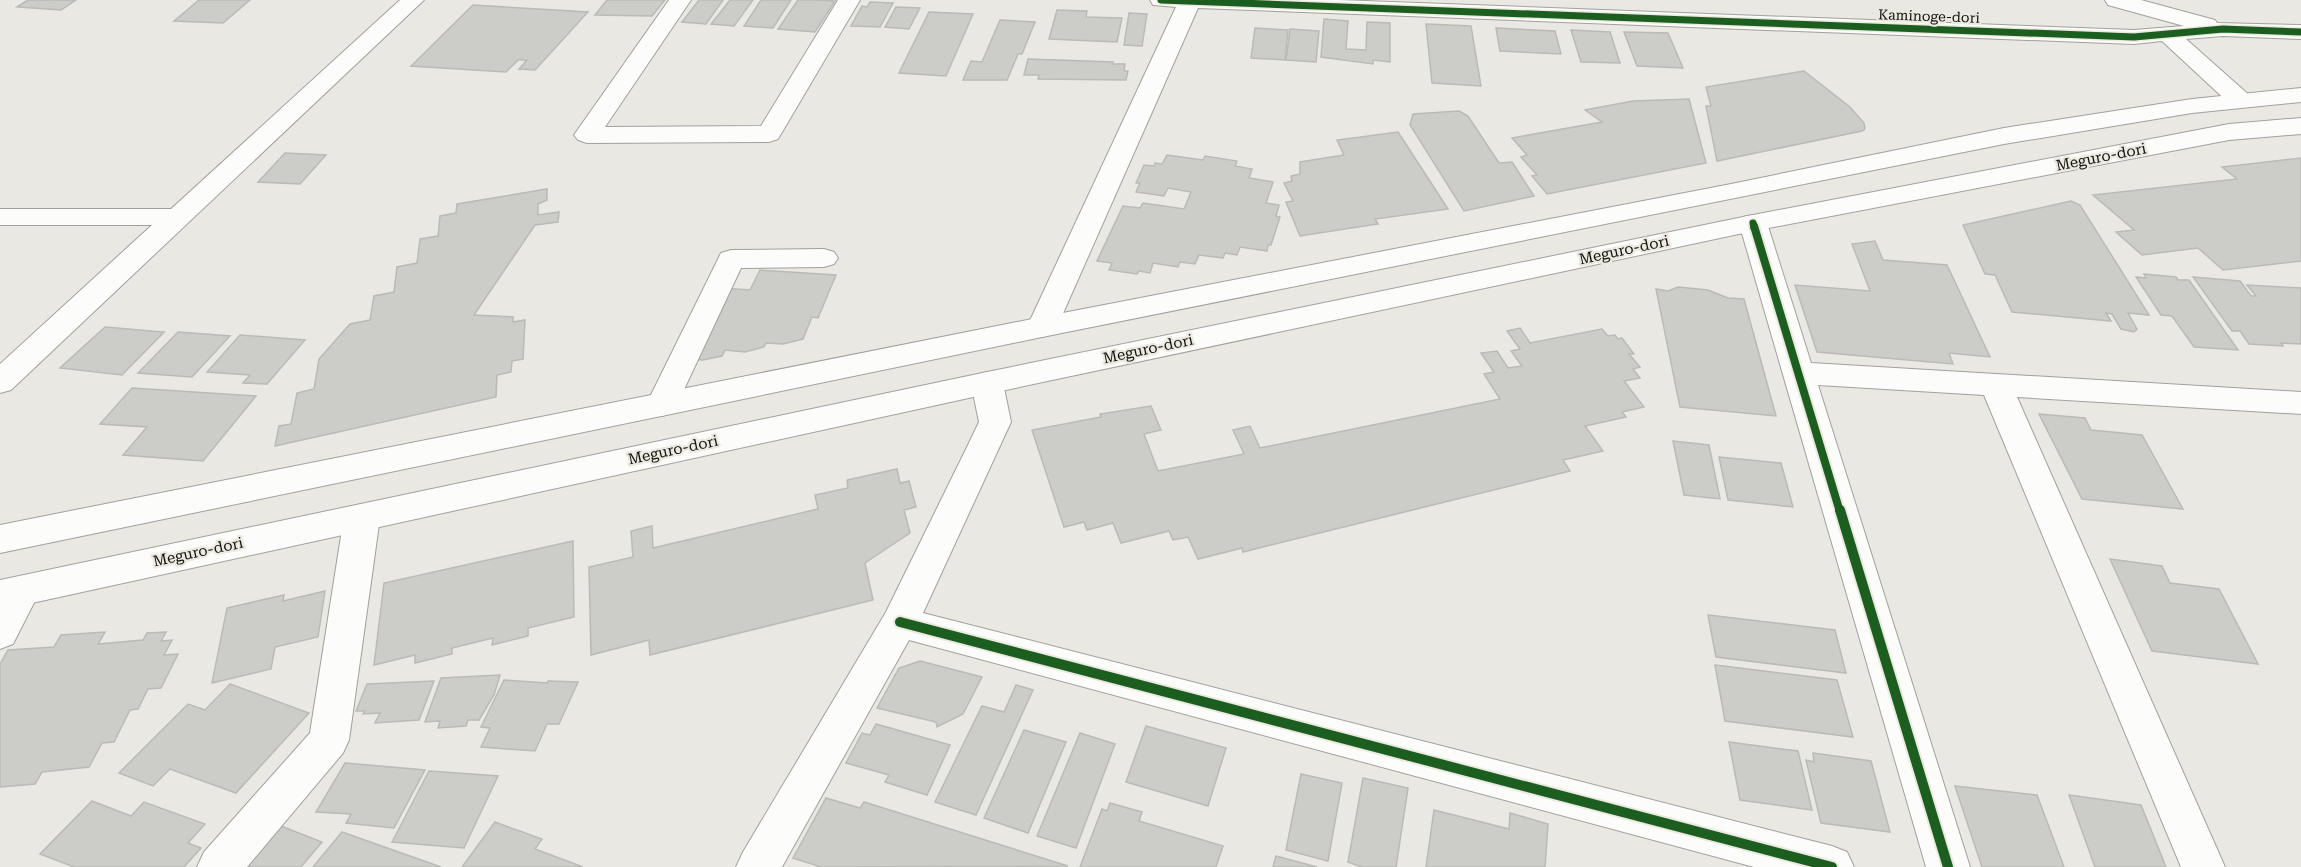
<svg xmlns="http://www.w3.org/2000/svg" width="2301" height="867" font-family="'Roboto Serif',serif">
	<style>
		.building { fill: #cccdc9; stroke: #babab6; stroke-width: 1.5 }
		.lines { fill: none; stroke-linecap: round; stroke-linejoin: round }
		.minor-casing { stroke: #a2a09d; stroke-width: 2 }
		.major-casing { stroke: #a2a09d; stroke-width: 2 }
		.minor { fill: #fcfcfb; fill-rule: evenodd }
		.major { fill: #fcfcfb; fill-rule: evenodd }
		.cycleway-far2-casing { stroke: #eceae0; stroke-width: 10 }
		.cycleway-far1-casing { stroke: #eceae0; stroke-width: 12 }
		.cycleway-casing { stroke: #eceae0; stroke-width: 14 }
		.cycleway-far2 { stroke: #1b5e20; stroke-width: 7 }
		.cycleway-far1 { stroke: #1b5e20; stroke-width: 8 }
		.cycleway { stroke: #1b5e20; stroke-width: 10 }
		.labels { text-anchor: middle; stroke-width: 4.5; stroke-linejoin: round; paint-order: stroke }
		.far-street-label { font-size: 14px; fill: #11100d; stroke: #eceae0 }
		.street-label { font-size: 15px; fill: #11100d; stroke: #eceae0 }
	</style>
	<rect width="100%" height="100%" fill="#e9e8e3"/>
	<g class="building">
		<polygon points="28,0 76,0 61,10 17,7"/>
		<polygon points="199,0 250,0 223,23 174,21"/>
		<polygon points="607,0 665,0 652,16 595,15"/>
		<polygon points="699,0 723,0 706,24 682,22"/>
		<polygon points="730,0 753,0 734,26 711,24"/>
		<polygon points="761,0 791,0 773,28 744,26"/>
		<polygon points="798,0 815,0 835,1 815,32 778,29"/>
		<polygon points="870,2 893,3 880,27 851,26 862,6 867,7"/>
		<polygon points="473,5 588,12 535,70 519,69 527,60 518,60 506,72 411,66"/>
		<polygon points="896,7 920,8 909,29 885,27"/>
		<polygon points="1057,10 1087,11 1086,17 1122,18 1117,42 1049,39"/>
		<polygon points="929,12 973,14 946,76 899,73"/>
		<polygon points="1129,13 1147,14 1142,46 1124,45"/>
		<polygon points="1324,19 1348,21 1346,49 1366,50 1367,22 1390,23 1390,62 1373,60 1373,64 1321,57"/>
		<polygon points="1000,20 1035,22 1022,54 1018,54 1007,80 963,80 971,61 982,62"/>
		<polygon points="1426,24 1471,26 1481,86 1432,83"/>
		<polygon points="1255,28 1288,30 1285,60 1251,58"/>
		<polygon points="1496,28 1555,31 1561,54 1500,51"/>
		<polygon points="1290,29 1319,31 1316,62 1286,60"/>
		<polygon points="1571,30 1610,32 1620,63 1581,62"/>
		<polygon points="1624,32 1668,33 1683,68 1637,66"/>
		<polygon points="1028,59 1113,62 1112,64 1125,64 1124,71 1128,71 1126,80 1038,79 1039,75 1024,75"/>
		<polygon points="1804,71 1850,107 1864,123 1865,129 1862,131 1717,161 1706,106 1711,106 1706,87"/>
		<polygon points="1689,99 1706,163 1547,194 1532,176 1537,175 1521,157 1527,155 1512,138 1602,122 1585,110 1633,101"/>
		<polygon points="1459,111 1468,116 1499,163 1512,162 1534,196 1464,211 1410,125 1413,114"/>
		<polygon points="1398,132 1448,209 1375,219 1378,224 1300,236 1286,202 1293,201 1284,183 1292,181 1291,176 1300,174 1300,162 1344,155 1337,140"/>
		<polygon points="285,153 326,155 300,184 258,182"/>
		<polygon points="1167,155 1203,160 1205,156 1237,161 1235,166 1252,169 1249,178 1273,182 1266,203 1279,205 1276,216 1280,217 1271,245 1268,245 1267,251 1240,247 1237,255 1225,253 1223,258 1199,255 1195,264 1180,262 1178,267 1153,263 1150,273 1139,271 1137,274 1109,270 1112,263 1097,261 1123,206 1140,208 1143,203 1184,209 1191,192 1168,188 1164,196 1136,192 1140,183 1136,183 1144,165 1154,166 1155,163 1162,164"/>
		<polygon points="2301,158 2301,261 2223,270 2198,248 2142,255 2116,232 2134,230 2093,195 2237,179 2222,167"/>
		<polygon points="547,189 547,200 538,204 538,215 559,212 558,222 535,225 474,315 513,317 513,322 525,320 523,359 512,361 511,372 497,375 496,397 275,446 279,426 291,424 297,393 314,389 319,359 350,324 370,320 374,296 394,292 397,267 417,263 420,239 438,236 440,216 456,213 457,204"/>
		<polygon points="2071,201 2080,205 2149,315 2128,313 2137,329 2134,332 2121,329 2112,314 2106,313 2111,321 2012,312 1995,275 1985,274 1963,225"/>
		<polygon points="1875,241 1883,260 1947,265 1990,357 1949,353 1953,364 1817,352 1795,285 1870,291 1852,244"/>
		<polygon points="760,270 836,275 818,318 812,317 803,339 783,344 766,343 764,347 745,352 725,350 722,356 703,360 686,359 722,288 750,290"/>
		<polygon points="2144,274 2176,277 2178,280 2189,280 2238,350 2194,347 2172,316 2161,315 2136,277 2146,278"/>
		<polygon points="2193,277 2240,281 2251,296 2256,296 2247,285 2301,288 2301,344 2281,343 2283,346 2249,344 2240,331 2232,331"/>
		<polygon points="1678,287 1708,290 1728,298 1744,299 1776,416 1680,407 1656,289 1668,291"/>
		<polygon points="105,327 164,332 122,375 60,368"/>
		<polygon points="1520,328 1530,343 1602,329 1608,336 1615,335 1618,339 1622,338 1634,354 1629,354 1640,367 1633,369 1640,378 1624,381 1644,407 1622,412 1626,417 1585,426 1603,451 1563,460 1570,471 1243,552 1242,548 1198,559 1188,537 1173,540 1169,531 1121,543 1113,523 1087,530 1084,522 1064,527 1032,430 1101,417 1100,414 1151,406 1161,430 1144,434 1158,471 1244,454 1233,430 1250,426 1260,448 1500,399 1484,374 1494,372 1481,353 1497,351 1508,368 1522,366 1511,351 1520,349 1507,331"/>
		<polygon points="178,332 230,336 192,377 138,373"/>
		<polygon points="240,335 305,340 267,384 243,383 250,375 207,372"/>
		<polygon points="132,388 256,396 203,461 123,455 147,427 100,424"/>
		<polygon points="2039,414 2085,418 2091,430 2142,435 2183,509 2082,499"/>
		<polygon points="1673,441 1709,445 1720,499 1684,495"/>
		<polygon points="1719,457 1781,463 1793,507 1728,500"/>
		<polygon points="897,469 900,483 909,481 916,507 904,510 910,533 865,563 873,600 650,655 649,640 591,655 589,567 633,557 631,531 652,526 653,548 818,509 815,495 848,488 847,480"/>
		<polygon points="573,541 574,617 528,628 528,636 492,645 493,638 452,648 452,654 415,663 415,655 374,665 384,583"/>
		<polygon points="2110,559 2162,566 2170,583 2219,589 2258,664 2152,651"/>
		<polygon points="325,591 318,637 275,647 271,669 212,683 227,608 284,595 283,601"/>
		<polygon points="1708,615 1835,630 1846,673 1716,657"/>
		<polygon points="105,632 98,644 143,640 147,633 166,632 161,641 172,640 164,655 178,654 161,688 148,689 138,709 130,710 114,742 102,743 89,767 42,772 35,784 0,787 0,664 8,650 54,647 61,635"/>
		<polygon points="920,661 982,677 963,714 937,727 936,722 877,708 899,668"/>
		<polygon points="1715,665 1837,680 1853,737 1725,721"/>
		<polygon points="500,675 494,695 479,720 468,720 466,726 438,728 440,721 425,722 441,678"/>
		<polygon points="504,680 547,683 548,681 578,682 559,724 547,724 535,751 481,747 490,728 481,727"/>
		<polygon points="434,681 419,720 375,723 380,713 363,714 365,711 356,711 367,684"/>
		<polygon points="230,684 309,713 236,793 170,769 153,786 119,773 188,704 205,710"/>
		<polygon points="1016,685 1033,690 976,815 935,802 982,706 1004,712"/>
		<polygon points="876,724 950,745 927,795 885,782 889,775 846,763 862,733 870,735"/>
		<polygon points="1146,726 1226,748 1208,806 1126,782"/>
		<polygon points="1024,730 1066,742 1028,833 984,818"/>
		<polygon points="1080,733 1115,744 1076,848 1037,836"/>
		<polygon points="1729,742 1798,751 1812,810 1740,800"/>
		<polygon points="1813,753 1871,761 1890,832 1821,823 1806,760 1814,762"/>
		<polygon points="345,763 425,770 394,828 346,823 351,814 316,812"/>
		<polygon points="429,771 498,776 464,848 392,842"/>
		<polygon points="1301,774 1342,783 1328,861 1286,850"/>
		<polygon points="1363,778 1408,788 1396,867 1362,867 1348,862"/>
		<polygon points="1955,786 2037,795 2064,867 1982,867"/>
		<polygon points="2069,795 2141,805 2166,867 2095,867"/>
		<polygon points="826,798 860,808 864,802 1068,866 821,867 793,858"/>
		<polygon points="92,801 131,816 144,802 205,824 188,843 201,848 184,867 74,867 40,854"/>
		<polygon points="1110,803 1142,812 1139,821 1223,846 1216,867 1080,867 1102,809 1107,811"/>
		<polygon points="1434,810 1509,829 1510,813 1548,824 1545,867 1426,867"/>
		<polygon points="495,822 542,839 535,849 583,867 462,867"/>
		<polygon points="281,826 322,842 301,867 246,867"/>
		<polygon points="342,832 441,867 313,867"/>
		<polygon points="1276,856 1317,867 1273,867"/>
	</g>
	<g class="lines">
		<g class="minor-casing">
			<g id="minor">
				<polygon points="400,0 424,0 11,390 0,393 0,364 152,225 0,225 0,209 171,209"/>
				<polygon points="669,0 691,0 605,127 761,126 838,0 860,0 778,139 769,142 587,143 578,140 574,135"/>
				<polygon points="1150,0 1338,0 2134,30 2184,26 2108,5 2105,0 2141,0 2215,20 2217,23 2301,25 2301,39 2223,36 2186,39 2249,95 2252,100 2249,105 2240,107 2231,105 2162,41 2134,44 1198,8 1057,327 1053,334 1042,337 1031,334 1027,327 1176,7 1153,5"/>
				<polygon points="1753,215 1763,217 1767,223 1811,363 2301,392 2301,414 2017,397 2225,867 2181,867 1984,395 1818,385 1970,867 1926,867 1739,223 1743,217"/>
				<polygon points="824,249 834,252 838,258 834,264 824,267 741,268 673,413 662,416 651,413 646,405 721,253 731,250"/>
				<polygon points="987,372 998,375 1003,383 1011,422 923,613 1832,846 1847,852 1854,867 1754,867 909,640 782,867 736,867 743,852 886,612 967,447 979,422 971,383 976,375"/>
				<polygon points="362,504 374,508 380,517 349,740 343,753 247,867 197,867 204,852 310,733 344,517 350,508"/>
				<polygon points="22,576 35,581 40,591 13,644 0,649 0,597 9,581"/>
			</g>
		</g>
		<g class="major-casing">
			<g id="major">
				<polygon points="2301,88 2301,102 2192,113 2004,144 1042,337 0,553 0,525 1042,317 1731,184 2004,128 2192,99"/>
				<polygon points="2301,118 2301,134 2229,140 1753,231 987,394 0,610 0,580 987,372 1753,215 2229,124"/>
			</g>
		</g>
		<use href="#minor" class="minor"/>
		<use href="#major" class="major"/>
		<g class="cycleway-far2-casing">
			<g id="cycleway-far2">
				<polyline points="1161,0 2134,37 2223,29 2301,32"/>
				<polyline points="1753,223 1754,228"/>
			</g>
		</g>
		<g class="cycleway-far1-casing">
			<polyline id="cycleway-far1" points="1754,226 1840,512"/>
		</g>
		<g class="cycleway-casing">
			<g id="cycleway">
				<polyline points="1840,510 1948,867"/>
				<polyline points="900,622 1832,867"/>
			</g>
		</g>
		<use href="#cycleway-far2" class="cycleway-far2"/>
		<use href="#cycleway-far1" class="cycleway-far1"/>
		<use href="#cycleway" class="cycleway"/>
	</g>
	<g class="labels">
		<g class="far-street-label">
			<text transform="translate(1929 16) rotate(2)" y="5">Kaminoge-dori</text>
		</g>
		<g class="street-label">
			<text transform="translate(2101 157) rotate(-11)" y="5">Meguro-dori</text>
			<text transform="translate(1624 250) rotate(-12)" y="5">Meguro-dori</text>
			<text transform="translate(1148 349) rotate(-12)" y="5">Meguro-dori</text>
			<text transform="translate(673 450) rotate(-12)" y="5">Meguro-dori</text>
			<text transform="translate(198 552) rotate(-12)" y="5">Meguro-dori</text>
		</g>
	</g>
</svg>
